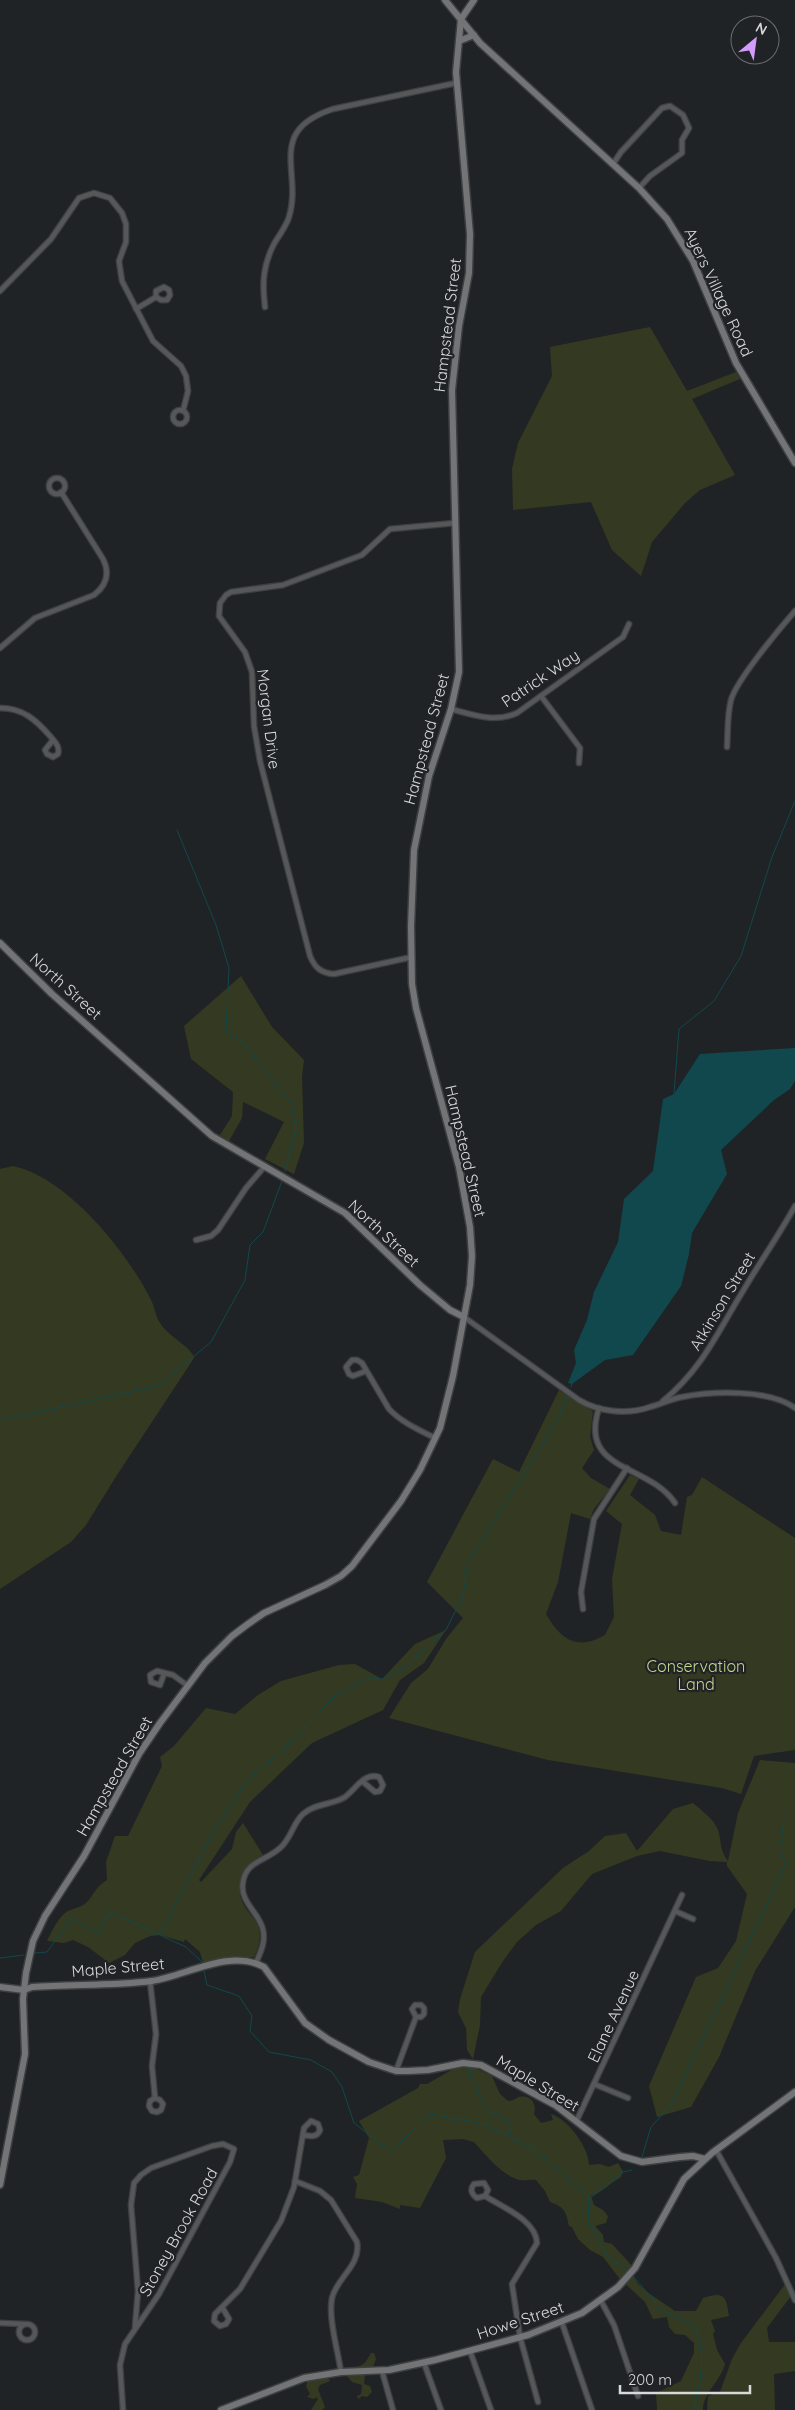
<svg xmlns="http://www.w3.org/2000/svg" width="795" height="2410" font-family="Quicksand,sans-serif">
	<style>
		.green { fill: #343a21 }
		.water { fill: #10484d }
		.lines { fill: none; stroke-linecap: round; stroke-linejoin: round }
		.stream { stroke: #10484d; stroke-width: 1 }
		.street-casing { stroke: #3d4042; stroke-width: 7 }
		.secondary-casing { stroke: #3d4042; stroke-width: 9 }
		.street { stroke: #565758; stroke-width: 4.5 }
		.secondary { stroke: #737476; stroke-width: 6 }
		.labels { text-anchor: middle; stroke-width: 4.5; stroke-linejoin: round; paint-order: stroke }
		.street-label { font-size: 16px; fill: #d8d9db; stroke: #202325 }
		.park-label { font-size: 16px; fill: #c4d68b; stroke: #202325 }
	</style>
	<rect width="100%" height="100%" fill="#202325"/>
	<g class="green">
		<polygon points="650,327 687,391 736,372 740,379 692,399 735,475 700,490 685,503 652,542 641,576 612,550 591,502 513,510 512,469 518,443 552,376 550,347"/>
		<polygon points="241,976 272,1027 304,1060 302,1077 304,1143 294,1174 265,1159 284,1122 243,1102 242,1118 229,1141 220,1135 232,1116 233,1092 191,1059 184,1026"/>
		<path d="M13,1166C67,1177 129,1254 152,1302C155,1309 156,1317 160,1323C168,1337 190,1345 194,1358L117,1475L86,1525L71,1542L0,1589V1169Z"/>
		<path d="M559,1390L593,1411L590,1437L594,1450L582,1468L591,1478L610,1489L594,1509L590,1519L571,1513L558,1582L546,1614C561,1640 577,1651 605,1635L614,1617L612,1579L622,1524L606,1511L630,1475L639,1479L630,1495L655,1515L661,1531L681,1535L687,1497L692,1495L702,1477L795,1538V1750L754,1756L741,1794L722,1788L548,1760L389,1718L411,1683L428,1669L446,1639L463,1618L427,1582L493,1459L519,1472Z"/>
		<path d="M446,1630L424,1663L400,1680L383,1710L312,1743L250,1802L199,1880L201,1882L232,1849L236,1832L243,1823L263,1855C244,1864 232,1887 245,1907C249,1914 255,1918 258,1926C262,1936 259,1947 254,1957L228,1958L203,1963L200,1952L185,1939L184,1942L160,1935L150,1936L135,1943L125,1955L109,1963L88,1947L73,1940L64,1943L47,1941C52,1931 58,1917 68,1911C74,1908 80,1908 86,1903C94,1895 96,1886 107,1880L106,1862L115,1836H128L162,1766L160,1757L174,1746L206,1708L235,1714L258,1695L281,1681L339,1665L355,1664L382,1679L415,1644Z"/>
		<path d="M760,1760L795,1763V1907L755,1971L719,2057L691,2107L657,2117L649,2086L696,1977L718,1968L736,1941L747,1894L727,1866V1862L710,1861L660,1851L637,1856L592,1874L561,1911L536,1925L517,1942L503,1961L481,1997L480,2025L473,2059L467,2050L466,2028L458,2012L460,1999L475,1952L563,1868L589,1851L605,1836L626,1833L637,1851L673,1809L693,1803C702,1811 714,1819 718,1830C722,1843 719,1849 728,1861L738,1813Z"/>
		<path d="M455,2068H475L492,2076L500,2094L508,2101C514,2101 515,2098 519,2097C532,2094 537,2105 534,2114L541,2123L553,2120L551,2114C568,2119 589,2148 589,2165L600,2164L609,2167L618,2163L623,2171L621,2177C610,2183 603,2192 591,2196L594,2205L603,2210L608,2216L606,2223L595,2226L603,2235L604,2242L612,2244L624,2257L632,2266L633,2276L638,2284L647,2292L675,2311H696L703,2298C726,2290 726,2298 729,2316L711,2320L715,2331L713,2334L717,2350L725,2364C721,2380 702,2395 703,2410H657L656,2393L681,2381L694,2353V2343L685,2335L675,2334L669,2327L667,2317L653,2319L645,2302L619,2278L603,2257L590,2250L578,2239L572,2227L569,2226C566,2212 565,2207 550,2202L545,2191L536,2180C531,2179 524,2181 520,2180C502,2176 486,2155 474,2142L463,2139L443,2140L446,2158L420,2208L400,2205V2209L382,2202L355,2198L357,2184L353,2177L359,2175L369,2138L359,2121L418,2088L420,2084H427Z"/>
		<polygon points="786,2283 791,2296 767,2328 769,2342 795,2342 795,2371 774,2374 775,2410 707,2410 708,2396 720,2392 732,2359 741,2343"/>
		<path d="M371,2353H374L376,2359L373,2367C362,2371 366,2376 364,2384L370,2386L372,2392L367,2397L362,2396L358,2399L357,2396L361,2394L362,2385L352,2382L347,2376L354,2367C365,2366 366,2361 371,2353Z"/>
		<polygon points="317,2377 319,2380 327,2377 330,2381 320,2385 318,2389 325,2407 322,2410 311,2410 318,2399 316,2397 314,2399 307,2397 310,2394 306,2386 308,2380"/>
	</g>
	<polygon class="water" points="795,1048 795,1081 790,1089 774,1100 721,1150 727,1174 692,1233 689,1254 681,1286 633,1355 605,1360 572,1384 568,1383 576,1363 574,1350 587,1320 594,1292 618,1242 624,1199 653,1171 663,1099 674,1094 700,1054"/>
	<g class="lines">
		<g class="stream">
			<polyline points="177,830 216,925 229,968 226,1032 244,1043 291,1103 296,1128 285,1171"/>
			<polyline points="674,1094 679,1029 714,1001 741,956 772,857 795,801"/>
			<polyline points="571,1387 572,1383"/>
			<polyline points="0,1420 158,1386 211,1342 245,1280 250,1245 263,1232 282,1181"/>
			<polyline points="160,1935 213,1832 246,1782 285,1748 335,1696 366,1679 382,1679 401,1670 446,1630 463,1595 468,1562 533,1459 560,1415 567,1397"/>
			<polyline points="35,1953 47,1952 72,1918 98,1933 110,1912 186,1947 203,1963"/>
			<polyline points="0,1958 24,1955"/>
			<polyline points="204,1971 207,1985 239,1996 252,2016 250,2031 269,2052 311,2060 332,2072 342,2087 354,2123 391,2151 431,2114 484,2124 532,2148 588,2195 589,2222 607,2255 626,2270"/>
			<path d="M471,2068L470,2076L475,2080C477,2097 483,2101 490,2114C500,2113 506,2118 512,2127L509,2136"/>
			<polyline points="642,2157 651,2127 669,2107 676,2094 786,1864 779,1849 784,1822"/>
			<polyline points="588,2200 623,2172 632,2170"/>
			<path d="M633,2276L663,2311L695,2326C707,2354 700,2382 694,2410"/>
		</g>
		<g class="street-casing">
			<g id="street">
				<polyline points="613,164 621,152 662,108 670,106 683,115 689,128 682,140 682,153 650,176 639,188"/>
				<polyline points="0,291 51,239 79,198 94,193 110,198 122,213 126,224 126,242 119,261 122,281 153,341 181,366 186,376 188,391 183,411"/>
				<path d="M265,307C262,283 263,265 274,244C279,235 286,227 289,217C303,172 265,131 333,109L456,83"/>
				<polyline points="136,309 156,297 156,291 164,287 169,290 170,295 167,300 161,300 156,297"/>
				<circle cx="180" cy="417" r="7"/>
				<circle cx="57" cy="486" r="8"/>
				<path d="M0,648L35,618L94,595C107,585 110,573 103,559L61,492"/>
				<polyline points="541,696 580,748 579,763"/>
				<path d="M0,708C23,708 36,720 50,736C55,742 60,746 58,754L53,757L47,754L45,750L53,740"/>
				<path d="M451,709C474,715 495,723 517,713L623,637L629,624"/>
				<path d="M727,747C728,732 727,715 731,700C736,681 780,628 795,611"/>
				<path d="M412,957L334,974C321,973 315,968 310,956L260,761L254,726L252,672L245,652L219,616L220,603L226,595L231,592L283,585L362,555L390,529L455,523"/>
				<polyline points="196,1240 211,1236 218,1230 246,1188 265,1166"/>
				<path d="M464,1317L579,1400C599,1412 627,1415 650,1407C661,1404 671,1399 682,1397C713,1391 769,1389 795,1408"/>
				<path d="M366,1371L353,1376L349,1374L346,1367L352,1360H357L362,1363L389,1409C401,1422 419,1430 435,1438"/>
				<path d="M663,1401C703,1368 717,1333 743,1291C760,1262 779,1235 795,1206"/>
				<path d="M599,1408C578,1472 648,1463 675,1503"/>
				<polyline points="583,1609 581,1592 594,1519 627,1468"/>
				<polyline points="164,1674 160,1685 151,1682 150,1675 157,1671 173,1675 188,1686"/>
				<polyline points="675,1911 693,1919"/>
				<path d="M256,1963C260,1953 266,1942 263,1930C260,1913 239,1902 243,1882C246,1861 266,1861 280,1848C291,1839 293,1823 303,1814C315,1803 333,1805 345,1797C356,1789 364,1772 379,1777L383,1785L380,1791L375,1792L362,1781"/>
				<polyline points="150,1981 156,2034 152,2066 155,2098 150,2101 149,2106 152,2111 157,2112 161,2110 163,2104 160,2100 155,2098"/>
				<polyline points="396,2071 416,2017 421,2017 424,2014 424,2008 421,2005 415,2005 412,2009 416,2017"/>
				<polyline points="594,2084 628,2098"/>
				<polyline points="576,2122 682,1895"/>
				<polyline points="716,2150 776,2258 795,2300"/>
				<path d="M295,2181L320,2191L331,2200L357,2242C361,2266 337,2277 332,2298C328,2318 338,2351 341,2372"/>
				<path d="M485,2196L477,2198C471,2194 470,2189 474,2184L484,2183L488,2190L485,2196C502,2207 536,2220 537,2243L512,2284L520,2337L538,2402"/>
				<polyline points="601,2301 614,2325 638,2396"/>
				<path d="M222,2307L229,2319L226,2324L220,2326L214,2321L215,2314L240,2289L281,2221L294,2187L304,2128L311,2121L318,2124L320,2130C317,2138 310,2136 303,2135"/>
				<polyline points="0,2323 24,2324"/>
				<polyline points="562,2323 592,2410"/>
				<circle cx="27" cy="2332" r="8"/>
				<polyline points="470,2351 491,2410"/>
				<polyline points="424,2363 441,2410"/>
				<polyline points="382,2371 393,2410"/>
				<polyline points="123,2410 120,2365 125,2344 159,2294 230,2162 234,2149 223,2144 212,2146 151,2168 141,2175 134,2183 131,2205 138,2291 135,2327"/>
			</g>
		</g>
		<g class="secondary-casing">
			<g id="secondary">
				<polyline points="445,0 480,43 639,188 667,219 693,261 736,363 795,463"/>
				<polyline points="459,41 474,35"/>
				<polyline points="0,943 52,994 212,1136 345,1213 420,1285 450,1310 464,1317"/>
				<path d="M0,1987L24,1990L32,1987C72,1984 112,1986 152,1981C186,1976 230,1948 264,1967L305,2023L329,2040L369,2062L396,2071H408L428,2070L463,2063L481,2065L555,2105L621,2156L642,2162L680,2157L693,2156L705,2159"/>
				<polyline points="0,2185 25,2054 23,1999 26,1973 33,1941 45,1916 84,1856 139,1754 160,1723 205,1663 232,1636 248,1624 264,1613 325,1585 341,1576 352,1566 401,1501 420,1470 440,1428 453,1376 470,1285 472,1256 470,1227 459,1167 416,1008 412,984 411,926 414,850 429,776 451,709 459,672 452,390 459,326 469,273 470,234 456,72 461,19 474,0"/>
				<polyline points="221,2410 304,2378 341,2372 389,2370 435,2360 528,2335 582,2313 618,2287 635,2268 684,2179 712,2153 795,2092"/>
			</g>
		</g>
		<use href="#street" class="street"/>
		<use href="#secondary" class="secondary"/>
	</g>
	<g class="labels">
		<g class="street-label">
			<text transform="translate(719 292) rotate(65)" y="6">Ayers Village Road</text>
			<text transform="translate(447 325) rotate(-83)" y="6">Hampstead Street</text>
			<text transform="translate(540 678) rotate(-34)" y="6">Patrick Way</text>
			<text transform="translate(269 719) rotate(83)" y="6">Morgan Drive</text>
			<text transform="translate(426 739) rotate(-75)" y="6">Hampstead Street</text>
			<text transform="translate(66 986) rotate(42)" y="6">North Street</text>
			<text transform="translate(466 1151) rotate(77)" y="6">Hampstead Street</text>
			<text transform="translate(384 1233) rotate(43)" y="6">North Street</text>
			<text transform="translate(722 1301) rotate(-59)" y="6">Atkinson Street</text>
			<text transform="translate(114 1776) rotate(-60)" y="6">Hampstead Street</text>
			<text transform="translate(118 1967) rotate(-5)" y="6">Maple Street</text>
			<text transform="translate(613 2016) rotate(-65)" y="6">Elane Avenue</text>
			<text transform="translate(538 2083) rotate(31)" y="6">Maple Street</text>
			<text transform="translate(178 2232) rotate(-61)" y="6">Stoney Brook Road</text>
			<text transform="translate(520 2320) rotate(-18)" y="6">Howe Street</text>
		</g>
		<g class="park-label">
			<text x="696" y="1672">Conservation<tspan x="696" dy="18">Land</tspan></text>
		</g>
	</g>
	<g transform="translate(755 40) rotate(29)"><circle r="24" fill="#202325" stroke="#6a6c6e"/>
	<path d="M0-4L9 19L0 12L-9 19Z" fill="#d39cfc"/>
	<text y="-8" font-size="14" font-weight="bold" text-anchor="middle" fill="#d8d9db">N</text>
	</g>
	<path d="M620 2385v8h130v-8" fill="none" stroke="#d8d9db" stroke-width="2.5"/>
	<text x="628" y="2385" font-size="15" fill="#d8d9db" stroke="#202325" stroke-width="4" paint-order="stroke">200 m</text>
</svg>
